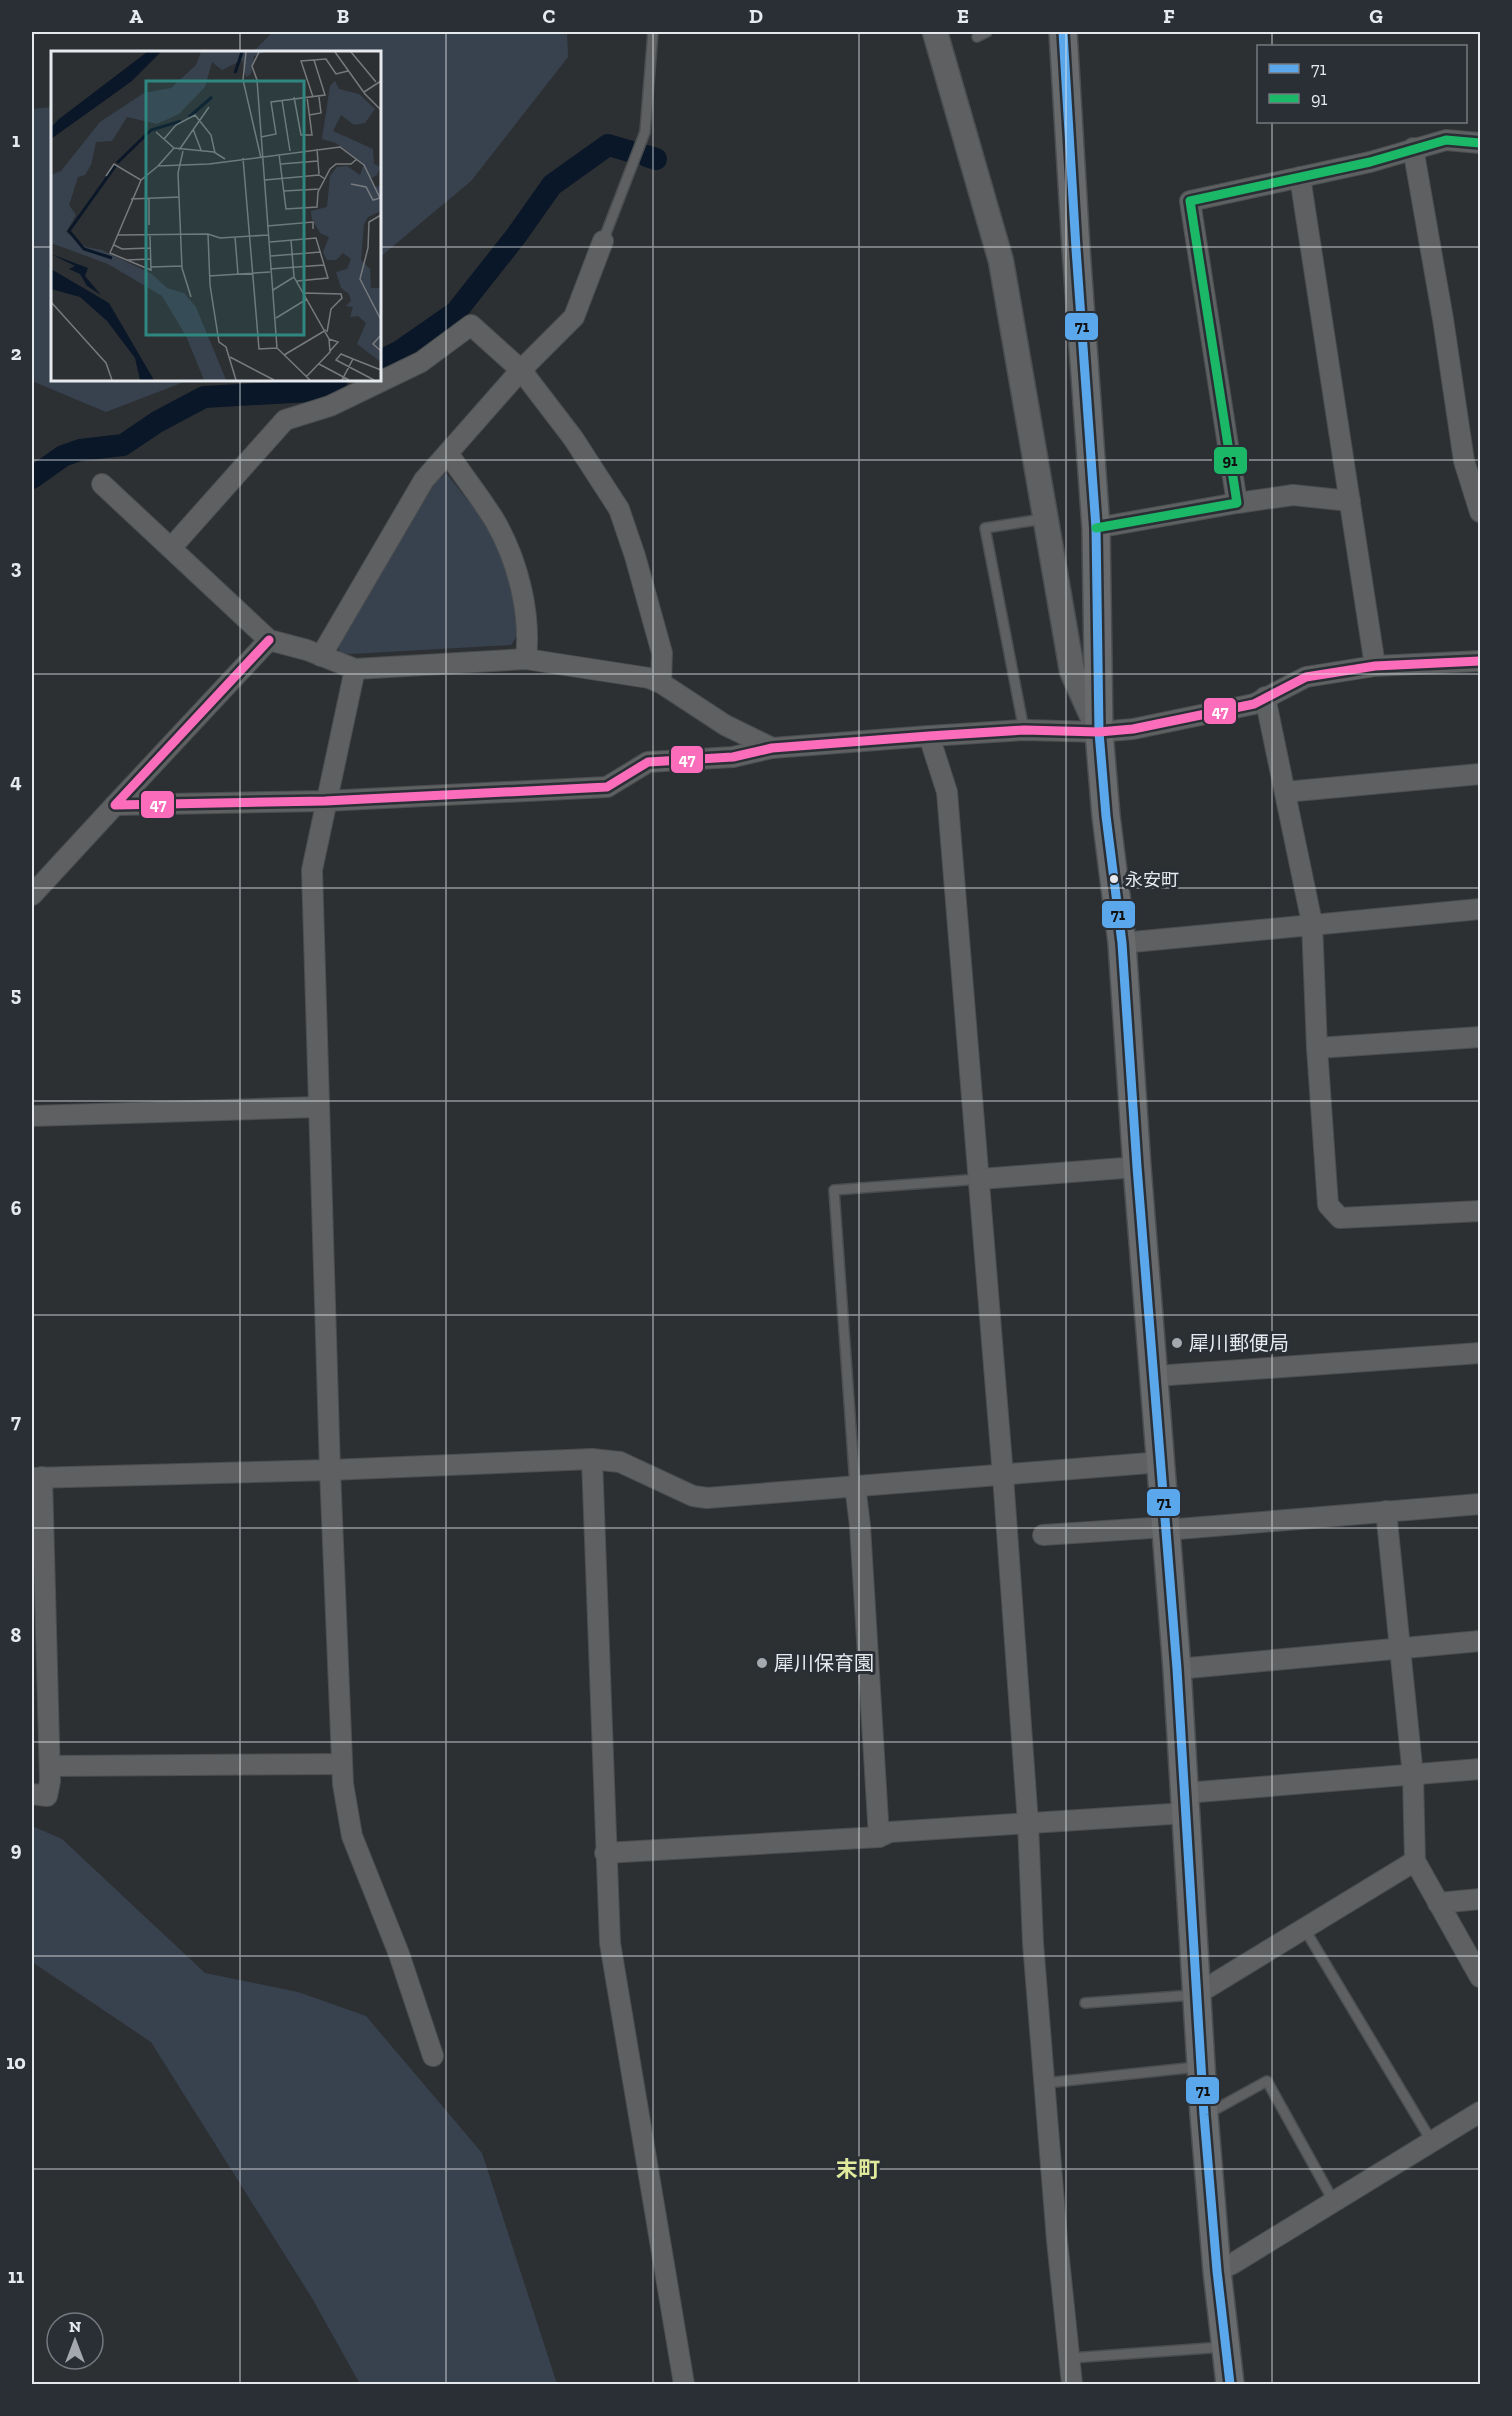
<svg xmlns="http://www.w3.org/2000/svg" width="1512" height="2416" font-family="'Zilla Slab','Noto Sans JP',serif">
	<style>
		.green { fill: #38424f }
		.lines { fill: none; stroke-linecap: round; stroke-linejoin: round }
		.canal { stroke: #0a1728; stroke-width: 22 }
		.service-casing { stroke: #4b4e50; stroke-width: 12 }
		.minor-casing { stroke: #4b4e50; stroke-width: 22 }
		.tertiary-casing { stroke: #4b4e50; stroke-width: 27 }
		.secondary-casing { stroke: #4b4e50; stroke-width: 30 }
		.service { stroke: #5e6061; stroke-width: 9 }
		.minor { stroke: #5e6061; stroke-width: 20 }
		.tertiary { stroke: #5e6061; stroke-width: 24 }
		.secondary { stroke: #686a6c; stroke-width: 27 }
		.bus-1-casing { stroke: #2a2f36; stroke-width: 14 }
		.bus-2-casing { stroke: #2a2f36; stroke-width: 14 }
		.bus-3-casing { stroke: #2a2f36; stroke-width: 14 }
		.bus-1 { stroke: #5aa8eb; stroke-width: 9 }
		.bus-2 { stroke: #1ab867; stroke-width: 9 }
		.bus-3 { stroke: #fb6dba; stroke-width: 9 }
		.grid { fill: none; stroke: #e6e9ed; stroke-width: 1.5; stroke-opacity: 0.55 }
		.bus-dot { fill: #e6e9ed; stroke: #2a2f36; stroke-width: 2 }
		.poi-dot { fill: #a5a8ac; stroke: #2a2f36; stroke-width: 2 }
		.labels { text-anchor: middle; stroke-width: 6; stroke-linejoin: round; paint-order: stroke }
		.bus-label { font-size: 18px; fill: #e6e9ed; stroke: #2a2f36; text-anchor: start }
		.poi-label { font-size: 20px; fill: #e6e9ed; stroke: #2a2f36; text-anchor: start }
		.quarter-label { font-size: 22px; font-weight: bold; fill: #e1ea9c; stroke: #2a2f36 }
		.inset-river { fill: none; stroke: #0a1728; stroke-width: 3 }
		.inset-road { fill: none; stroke: #777a7d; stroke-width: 1.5 }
		.view { fill: #2f8781; fill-opacity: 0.15; stroke: #2f8781; stroke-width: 3 }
		.inset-edge { fill: none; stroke: #e6e9ed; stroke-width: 3 }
		.line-badge { stroke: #2a2f36; stroke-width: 2 }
		.badge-label { font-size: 16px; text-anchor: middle; font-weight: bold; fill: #fff }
		.pale-badge-label { font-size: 16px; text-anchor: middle; font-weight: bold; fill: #111 }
		.neatline { fill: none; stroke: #e6e9ed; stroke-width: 2 }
		.grid-label { font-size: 20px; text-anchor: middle; font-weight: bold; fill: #e6e9ed }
	</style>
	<rect width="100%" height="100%" fill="#2d3033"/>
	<g class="green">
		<polygon points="273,32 567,32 568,57 471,181 380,257 380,52 253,52"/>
		<polygon points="52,107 52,380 189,380 106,412 32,381 32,109"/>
		<polygon points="446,473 491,530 511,578 519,633 511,645 351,654 339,653 339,641 437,480"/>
		<polygon points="32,1826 62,1839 205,1973 298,1992 366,2016 482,2153 557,2384 360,2384 312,2298 151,2042 32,1962"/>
	</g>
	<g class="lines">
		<g class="canal">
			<polyline points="647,156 656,159"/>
			<polyline points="380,361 400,351 456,312 516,236 552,185 608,145 629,151"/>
			<polyline points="32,478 63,456 80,450 123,445 157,422 204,397 310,391 337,380"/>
		</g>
		<g class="service-casing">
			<g id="service">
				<polyline points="977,37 987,32"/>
				<polyline points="603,241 645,132 653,32"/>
				<polyline points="1024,730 985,528 1043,519"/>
				<polyline points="855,1485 834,1190 980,1179"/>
				<polyline points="1304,1928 1432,2142"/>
				<polyline points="1085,2003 1193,1995"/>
				<polyline points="1045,2083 1197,2067"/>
				<polyline points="1207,2114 1267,2081 1334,2202"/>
				<polyline points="1070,2358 1223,2347"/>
			</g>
		</g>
		<g class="minor-casing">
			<g id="minor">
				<polyline points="1413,148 1443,319 1464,461 1480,512"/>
				<polyline points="1300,177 1375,666"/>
				<path d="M448,453C463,476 481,498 495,521C518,561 531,613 526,659"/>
				<polyline points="102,484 269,640 307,650 355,669 526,659 649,678 661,683 725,725 772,748"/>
				<polyline points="1237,503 1293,495 1350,501"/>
				<polyline points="1096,528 1237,503 1190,201 1370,162 1446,140 1480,143"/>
				<polyline points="171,548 285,420 330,406 421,362 471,325 521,370 573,438 619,509 635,556 662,653 661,683"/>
				<polyline points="269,640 115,805 325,801 607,787 648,762 733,757 772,748 929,736 1024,730 1099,732 1133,729 1254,704 1306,677 1375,666 1480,661"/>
				<polyline points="321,656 424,480 521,370 574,317 603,241"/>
				<polyline points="355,669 312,870 330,1470 343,1784 352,1836 399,1954 433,2056"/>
				<polyline points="1265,697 1312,923 1317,1048 1328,1205 1340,1218 1480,1211"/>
				<polyline points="929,736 947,792 1003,1476 1028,1823 1033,1943 1057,2240 1072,2384"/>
				<polyline points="1285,792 1480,774"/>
				<polyline points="32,895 115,805"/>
				<polyline points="1122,943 1480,909"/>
				<polyline points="1317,1048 1480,1037"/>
				<polyline points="32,1116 318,1107"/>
				<polyline points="980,1179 1137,1167"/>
				<polyline points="1155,1376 1480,1353"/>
				<polyline points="592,1459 610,1943 684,2384"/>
				<polyline points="32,1478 330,1470 592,1459 620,1462 693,1496 707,1498 1162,1462"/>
				<polyline points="855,1485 860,1526 879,1837"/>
				<polyline points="1386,1511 1413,1776 1415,1861 1480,1977"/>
				<polyline points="1166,1530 1480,1504"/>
				<polyline points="1043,1535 1166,1527"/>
				<polyline points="1177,1669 1480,1641"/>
				<polyline points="50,1766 342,1764"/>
				<polyline points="1185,1793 1480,1769"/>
				<polyline points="32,1794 47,1796 50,1781 42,1477"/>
				<polyline points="605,1853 879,1837 890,1832 1186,1813"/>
				<polyline points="1438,1903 1480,1899"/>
				<polyline points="1197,1994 1415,1861"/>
				<polyline points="1217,2271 1232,2264 1480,2112"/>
			</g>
		</g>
		<g class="tertiary-casing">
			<polyline id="tertiary" points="935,32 1001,261 1072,671 1098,729"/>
		</g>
		<g class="secondary-casing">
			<polyline id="secondary" points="1063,32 1076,249 1096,528 1099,732 1106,816 1122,943 1137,1167 1177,1669 1204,2115 1217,2271 1230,2384"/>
		</g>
		<use href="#service" class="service"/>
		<use href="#minor" class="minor"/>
		<use href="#tertiary" class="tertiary"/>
		<use href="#secondary" class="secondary"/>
		<g class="bus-1-casing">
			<polyline id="bus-1" points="1063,32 1076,249 1096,528 1099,732 1106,816 1122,943 1137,1167 1177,1669 1204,2115 1217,2271 1230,2384"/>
		</g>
		<g class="bus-2-casing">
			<polyline id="bus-2" points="1096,528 1237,503 1190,201 1370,162 1446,140 1480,143"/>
		</g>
		<g class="bus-3-casing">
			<polyline id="bus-3" points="269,640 115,805 325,801 607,787 648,762 733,757 772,748 929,736 1024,730 1099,732 1133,729 1254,704 1306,677 1375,666 1480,661"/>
		</g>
		<use href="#bus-1" class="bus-1"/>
		<use href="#bus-2" class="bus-2"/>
		<use href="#bus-3" class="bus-3"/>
	</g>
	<path class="grid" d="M240,32V52M446,32V2384M653,32V2384M859,32V2384M1066,32V2384M1272,32V46M1272,122V2384M32,247H52M380,247H1480M240,380V2384M32,460H1480M32,674H1480M32,888H1480M32,1101H1480M32,1315H1480M32,1528H1480M32,1742H1480M32,1956H1480M32,2169H1480"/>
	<circle class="bus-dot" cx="1114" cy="879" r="5"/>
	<g class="poi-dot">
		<circle cx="1177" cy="1343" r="6"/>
		<circle cx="762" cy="1663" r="6"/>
	</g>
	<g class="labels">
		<g class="bus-label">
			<text x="1125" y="886">永安町</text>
		</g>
		<g class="poi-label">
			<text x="1189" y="1350">犀川郵便局</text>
			<text x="774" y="1670">犀川保育園</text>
		</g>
		<g class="quarter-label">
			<text x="858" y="2177">末町</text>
		</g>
	</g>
	<g transform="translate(51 51)">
		<rect width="330" height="330" fill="#2d3033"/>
		<path d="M150,1H214L203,5L200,23L195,26L191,9L171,19L161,11L154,36L128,63L106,73L76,66L61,90L45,91L40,114L34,124L27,126L18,154L25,164L15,181L35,196L51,199L101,223L116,237L133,242L145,256L175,329H153L135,285L111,245L57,213L0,192V124L10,120L49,71L93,42L120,37L145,14ZM284,30L288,38L308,43L324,58L314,72L303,74L290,64L282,80L322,98L323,113L329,116L326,124L319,128L324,136L330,135V160L317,166L313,173L310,209L319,218L320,237H330V311L306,293L315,272L307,265L299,266L302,256L295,255L300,250L298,243L290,237L285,221L296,218L300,208L292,202L285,209H276L272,201L278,186L269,182L261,168L260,160L276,156L279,125L286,116L296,115L309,124L313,113L285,92L271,88L279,35Z" fill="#38424f"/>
		<path d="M96,1H110L81,30L0,88V76L8,68ZM0,203L37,217L34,225L50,244L36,235L29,223L18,218L24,215ZM0,218L58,252L103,329H89L84,307L56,270L29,246L0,238Z" fill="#0a1728"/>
		<path class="inset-river" d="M184,22L191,1M138,66L161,46M66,112L100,79L130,70M61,207L33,198L18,180L65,114"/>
		<path class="inset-road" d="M195,1L192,29L210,107M208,1L201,15L206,29L226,297L259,329M284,1L314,43L330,59M300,1L325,31M313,41L330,30M243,46L250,84H261L256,46M262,46L250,10L275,8L285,23L297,20M231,49L239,100M258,64L270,62L268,46M142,78L150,99M105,81L123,97L163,101L174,108M210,86L225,83L220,51L274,44L263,9M113,88L125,74L144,64L160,84L164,102M123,97L107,115L158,113L289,96L313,114L329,147L322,149L315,136L300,133M266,98L268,123M128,99L158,56M132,100L127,122L131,217L140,246M228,103L235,158L266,156L267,141L279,118L285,113H300L306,108M192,107L208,298L226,297M230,113L267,110M55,125L63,113L90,129L59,202L100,219L99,185M90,129L107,115M214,129L268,124L274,128M233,140L269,138M98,147V174M80,148L128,146M330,164L318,171L317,197L309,228L330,269M216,175L262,171V178M157,183L159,234L168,291L175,296L185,329M67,184L157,183L169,187L217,184M184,186L187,223M240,189L243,226L278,288L279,301L255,326M219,191L265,187L277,227L246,230M63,194L71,198L99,197M220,205L270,201M75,209L100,208M100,216L131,215M219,218L273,214M158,225L219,221M222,239L243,226M253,242L290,243L291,247L280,258L276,281M0,251L55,312L61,329M225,267L256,248M330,284L322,293L330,300M278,288L287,291L279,300M233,304L275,279M179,306L223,329M302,308L290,303L285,309L323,329M268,313L298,329M291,329L302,308L330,319"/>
		<path class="view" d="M95,30H253V284H95Z"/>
		<rect width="330" height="330" class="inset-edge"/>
	</g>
	<g class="line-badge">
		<rect x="1064" y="312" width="35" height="29" rx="6" fill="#5aa8eb"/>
		<rect x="1213" y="446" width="35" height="29" rx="6" fill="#1ab867"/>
		<rect x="1203" y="697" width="34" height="28" rx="6" fill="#fb6dba"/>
		<rect x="670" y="745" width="34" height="29" rx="6" fill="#fb6dba"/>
		<rect x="140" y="790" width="35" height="29" rx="6" fill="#fb6dba"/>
		<rect x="1101" y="900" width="35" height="29" rx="6" fill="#5aa8eb"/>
		<rect x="1146" y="1488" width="35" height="29" rx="6" fill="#5aa8eb"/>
		<rect x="1185" y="2076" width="35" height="29" rx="6" fill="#5aa8eb"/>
	</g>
	<g class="badge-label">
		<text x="1220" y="717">47</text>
		<text x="687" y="765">47</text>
		<text x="158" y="810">47</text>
	</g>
	<g class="pale-badge-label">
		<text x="1082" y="332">71</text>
		<text x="1230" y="466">91</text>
		<text x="1118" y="920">71</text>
		<text x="1164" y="1508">71</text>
		<text x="1203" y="2096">71</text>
	</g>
	<rect width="1512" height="2416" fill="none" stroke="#2a2f36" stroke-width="66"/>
	<rect x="1257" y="45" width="210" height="78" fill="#2a2f36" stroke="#75797f" stroke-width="1.5"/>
	<rect x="1269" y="64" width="30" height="9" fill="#5aa8eb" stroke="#75797f" stroke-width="1.5"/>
	<text x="1311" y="75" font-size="18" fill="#e6e9ed">71</text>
	<rect x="1269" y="94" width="30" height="9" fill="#1ab867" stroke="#75797f" stroke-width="1.5"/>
	<text x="1311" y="105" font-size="18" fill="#e6e9ed">91</text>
	<g transform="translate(75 2341)"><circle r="28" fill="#2a2f36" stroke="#75797f" stroke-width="1.5"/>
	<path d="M0-4.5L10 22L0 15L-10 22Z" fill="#a5a8ac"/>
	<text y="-9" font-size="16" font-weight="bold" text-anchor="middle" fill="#e6e9ed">N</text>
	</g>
	<rect x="33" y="33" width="1446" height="2350" class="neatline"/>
	<g class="grid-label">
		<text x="136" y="23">A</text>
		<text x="343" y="23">B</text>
		<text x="549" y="23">C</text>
		<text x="756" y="23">D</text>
		<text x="963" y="23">E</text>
		<text x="1169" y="23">F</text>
		<text x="1376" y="23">G</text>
		<text x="16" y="147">1</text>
		<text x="16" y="360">2</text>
		<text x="16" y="574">3</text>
		<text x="16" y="788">4</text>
		<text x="16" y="1001">5</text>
		<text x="16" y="1215">6</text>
		<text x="16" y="1428">7</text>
		<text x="16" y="1642">8</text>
		<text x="16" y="1856">9</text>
		<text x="16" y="2069">10</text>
		<text x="16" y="2283">11</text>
	</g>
</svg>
